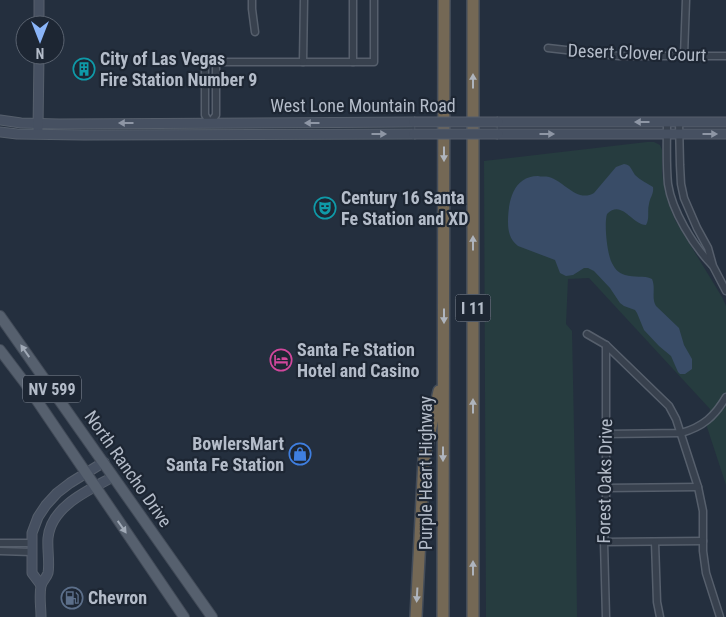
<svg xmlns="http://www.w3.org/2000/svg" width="726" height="617" font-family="'Roboto Condensed',sans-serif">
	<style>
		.green { fill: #263c3f }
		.water { fill: #394c67 }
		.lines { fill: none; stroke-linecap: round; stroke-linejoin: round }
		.minor-casing { stroke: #565f6c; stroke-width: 9 }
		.secondary-casing { stroke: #565f6c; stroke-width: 11 }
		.primary-casing { stroke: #414a57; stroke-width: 12 }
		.motorway-casing { stroke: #434c59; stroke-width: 14 }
		.minor { stroke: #38414e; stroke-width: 6 }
		.secondary { stroke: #465061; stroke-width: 9 }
		.primary { stroke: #56606e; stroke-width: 10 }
		.motorway { stroke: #746855; stroke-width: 11 }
		.secondary-bridge-casing { stroke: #565f6c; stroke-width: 11; stroke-linecap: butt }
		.secondary-bridge { stroke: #465061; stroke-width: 9 }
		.oneway { fill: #aeb4bd }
		.oneway2 { fill: #8e96a5 }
		.oneway3 { fill: #a1aab7 }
		.labels { text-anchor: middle; stroke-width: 4.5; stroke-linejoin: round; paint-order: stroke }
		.shield { fill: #1d2633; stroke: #878f9c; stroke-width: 1 }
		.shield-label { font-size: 16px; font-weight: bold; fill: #b4bcc9 }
		.street-label { font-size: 18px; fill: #b4bcc9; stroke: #1d2633 }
		.poi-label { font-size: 18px; font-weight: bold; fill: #b4bcc9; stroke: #1d2633; text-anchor: start }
	</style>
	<rect width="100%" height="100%" fill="#242f3e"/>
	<polygon class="green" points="647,142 654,142 660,145 662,150 662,173 665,192 669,205 675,220 722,297 726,306 726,485 707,427 710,409 589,278 568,279 566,324 572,331 576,527 577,617 486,617 484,161"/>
	<path class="water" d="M624,164C631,165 631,169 635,175C640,180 647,183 653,187C654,194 650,197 649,204C647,211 650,218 646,225C631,224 622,199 607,214C604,224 607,251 611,261C614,268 618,273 625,275C634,278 644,275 652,279C656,288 651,298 656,306L679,328L684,345L692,359V369L685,374H680L678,372L671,356L659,346L644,330L637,313L635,310L624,306L620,303L610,288L594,271L588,268H584L573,275L566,276L560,273L555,260L518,246C510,240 508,231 508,222C508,202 513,176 538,176C541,177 546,176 549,177C564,181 577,203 594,193L616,167Z"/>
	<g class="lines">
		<g class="minor-casing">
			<g id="minor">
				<polyline points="252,0 252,9 255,32"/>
				<polyline points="548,48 619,56 726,56"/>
				<polyline points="684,56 686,0"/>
				<polyline points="216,62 216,115 210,123 205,115 205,62 374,62 374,0"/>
				<polyline points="303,62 304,0"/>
				<polyline points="353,62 353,0"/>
				<path d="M667,122C667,142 666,164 668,184C672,211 693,245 712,265"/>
				<polyline points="679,122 680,165 681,184 684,198 697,228 708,248 713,266 726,291"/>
				<polyline points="587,334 606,345 669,406 676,419 698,487 703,511 703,551 706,573 720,617"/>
				<path d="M606,434L681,433C703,427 715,416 726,397"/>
				<polyline points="606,488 698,487"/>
				<polyline points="604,542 703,541"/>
				<polyline points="655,542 657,602 660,617"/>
				<polyline points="0,543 32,543"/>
				<polyline points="0,551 32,552"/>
				<polyline points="606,617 604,542 606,519 606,345"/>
			</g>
		</g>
		<g class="secondary-casing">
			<g id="secondary">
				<polyline points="39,25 39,0"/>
				<polyline points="0,120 21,123 59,124 414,122"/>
				<polyline points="498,122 726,122"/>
				<polyline points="38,129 39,55"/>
				<polyline points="0,132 17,134 84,135 414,134"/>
				<polyline points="498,134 726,134"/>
				<polyline points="41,585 32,573 32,533 38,517 46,505 57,493 70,483 104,462"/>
				<path d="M41,617C41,607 39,596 41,586C42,581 47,577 48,573C50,564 47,548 48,538C51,506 89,490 113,477"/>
			</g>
		</g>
		<g class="primary-casing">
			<g id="primary">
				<polyline points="0,316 212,617"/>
				<polyline points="0,350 25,383 184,617"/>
			</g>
		</g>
		<g class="motorway-casing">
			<g id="motorway">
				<polyline points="473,0 473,617"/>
				<polyline points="416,617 424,459 439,391"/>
				<polyline points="443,617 444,0"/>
			</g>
		</g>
		<use href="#minor" class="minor"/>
		<use href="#secondary" class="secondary"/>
		<use href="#primary" class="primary"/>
		<use href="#motorway" class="motorway"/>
		<g class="secondary-bridge-casing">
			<g id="secondary-bridge">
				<polyline points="414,122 498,122"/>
				<polyline points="414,134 498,134"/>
			</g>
		</g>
		<use href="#secondary-bridge" class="secondary-bridge"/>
	</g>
	<defs><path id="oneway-solid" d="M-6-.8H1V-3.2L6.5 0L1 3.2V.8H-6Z" transform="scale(1.25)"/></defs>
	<g class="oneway">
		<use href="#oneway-solid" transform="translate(473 81) rotate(-90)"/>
		<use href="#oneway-solid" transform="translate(444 154) rotate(90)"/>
		<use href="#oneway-solid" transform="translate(473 243) rotate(-90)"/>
		<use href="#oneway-solid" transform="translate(444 316) rotate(90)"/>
		<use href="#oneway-solid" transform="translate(473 406) rotate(-90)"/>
		<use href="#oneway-solid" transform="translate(443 454) rotate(90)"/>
		<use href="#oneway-solid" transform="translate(473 568) rotate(-90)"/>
		<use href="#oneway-solid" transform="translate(417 595) rotate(93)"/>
	</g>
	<g class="oneway2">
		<use href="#oneway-solid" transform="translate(642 122) rotate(180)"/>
		<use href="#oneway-solid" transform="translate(126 123) rotate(180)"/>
		<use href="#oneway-solid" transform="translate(312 123) rotate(180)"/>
		<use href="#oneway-solid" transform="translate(379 134)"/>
		<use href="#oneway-solid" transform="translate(547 134)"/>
		<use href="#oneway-solid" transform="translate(710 134)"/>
	</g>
	<g class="oneway3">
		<use href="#oneway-solid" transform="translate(25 351) rotate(-125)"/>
		<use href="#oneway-solid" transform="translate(122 527) rotate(55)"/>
	</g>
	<defs>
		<g id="building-ring" transform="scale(1.125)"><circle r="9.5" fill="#1d2633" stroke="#0f9aa8" stroke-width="1.5"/><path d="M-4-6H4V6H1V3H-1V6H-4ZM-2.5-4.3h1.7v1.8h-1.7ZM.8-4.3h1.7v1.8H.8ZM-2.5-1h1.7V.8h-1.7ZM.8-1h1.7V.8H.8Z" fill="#0f9aa8"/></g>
		<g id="theatre-ring" transform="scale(1.125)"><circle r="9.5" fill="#1d2633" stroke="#0f9aa8" stroke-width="1.5"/><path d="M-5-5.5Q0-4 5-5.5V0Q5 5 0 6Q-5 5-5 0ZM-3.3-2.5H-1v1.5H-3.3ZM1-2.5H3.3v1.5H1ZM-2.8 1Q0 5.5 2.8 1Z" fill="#0f9aa8"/></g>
		<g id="hotel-ring" transform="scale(1.125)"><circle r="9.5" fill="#1d2633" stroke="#d1479c" stroke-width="1.5"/><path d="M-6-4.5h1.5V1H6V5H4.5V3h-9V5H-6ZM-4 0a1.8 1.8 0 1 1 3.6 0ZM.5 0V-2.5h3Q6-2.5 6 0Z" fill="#d1479c"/></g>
		<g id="shop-ring" transform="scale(1.125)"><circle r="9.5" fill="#1d2633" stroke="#3f7fe0" stroke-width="1.5"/><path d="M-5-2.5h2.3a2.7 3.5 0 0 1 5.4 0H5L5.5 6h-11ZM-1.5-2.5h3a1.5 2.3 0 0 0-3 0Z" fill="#3f7fe0"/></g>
		<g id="fuel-ring" transform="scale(1.125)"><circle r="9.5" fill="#1d2633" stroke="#5c6f8a" stroke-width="1.5"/><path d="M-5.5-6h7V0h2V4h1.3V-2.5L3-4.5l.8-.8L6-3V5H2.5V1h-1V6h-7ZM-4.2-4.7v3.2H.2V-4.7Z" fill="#5c6f8a"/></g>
	</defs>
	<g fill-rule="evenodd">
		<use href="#building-ring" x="84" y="69"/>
		<use href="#theatre-ring" x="325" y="208"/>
		<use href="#hotel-ring" x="281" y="360"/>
		<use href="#shop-ring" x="300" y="454"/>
		<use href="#fuel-ring" x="72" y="598"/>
	</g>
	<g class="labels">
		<g class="shield">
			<rect x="455.5" y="294.5" width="35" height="27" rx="4"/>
			<rect x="23" y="375.5" width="58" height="27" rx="4"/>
		</g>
		<g class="shield-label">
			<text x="473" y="314">I 11</text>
			<text x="52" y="395">NV 599</text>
		</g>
		<g class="street-label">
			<text transform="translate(637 53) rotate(2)" y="6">Desert Clover Court</text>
			<text x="363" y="112">West Lone Mountain Road</text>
			<text transform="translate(128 469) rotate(55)" y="6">North Rancho Drive</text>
			<text transform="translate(426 473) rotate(-90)" y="6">Purple Heart Highway</text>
			<text transform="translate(605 481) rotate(-89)" y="6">Forest Oaks Drive</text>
		</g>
		<g class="poi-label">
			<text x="100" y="65">City of Las Vegas<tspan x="100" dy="21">Fire Station Number 9</tspan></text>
			<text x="341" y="204">Century 16 Santa<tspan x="341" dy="21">Fe Station and XD</tspan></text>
			<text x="297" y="356">Santa Fe Station<tspan x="297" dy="21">Hotel and Casino</tspan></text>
			<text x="284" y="450" text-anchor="end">BowlersMart<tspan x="284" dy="21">Santa Fe Station</tspan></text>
			<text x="88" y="604">Chevron</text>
		</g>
	</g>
	<g transform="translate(40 40) rotate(180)"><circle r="24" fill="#1d2633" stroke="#59626f"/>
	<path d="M0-4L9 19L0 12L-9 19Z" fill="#8ab4f8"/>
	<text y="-8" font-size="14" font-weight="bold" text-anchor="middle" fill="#b4bcc9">N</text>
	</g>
</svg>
